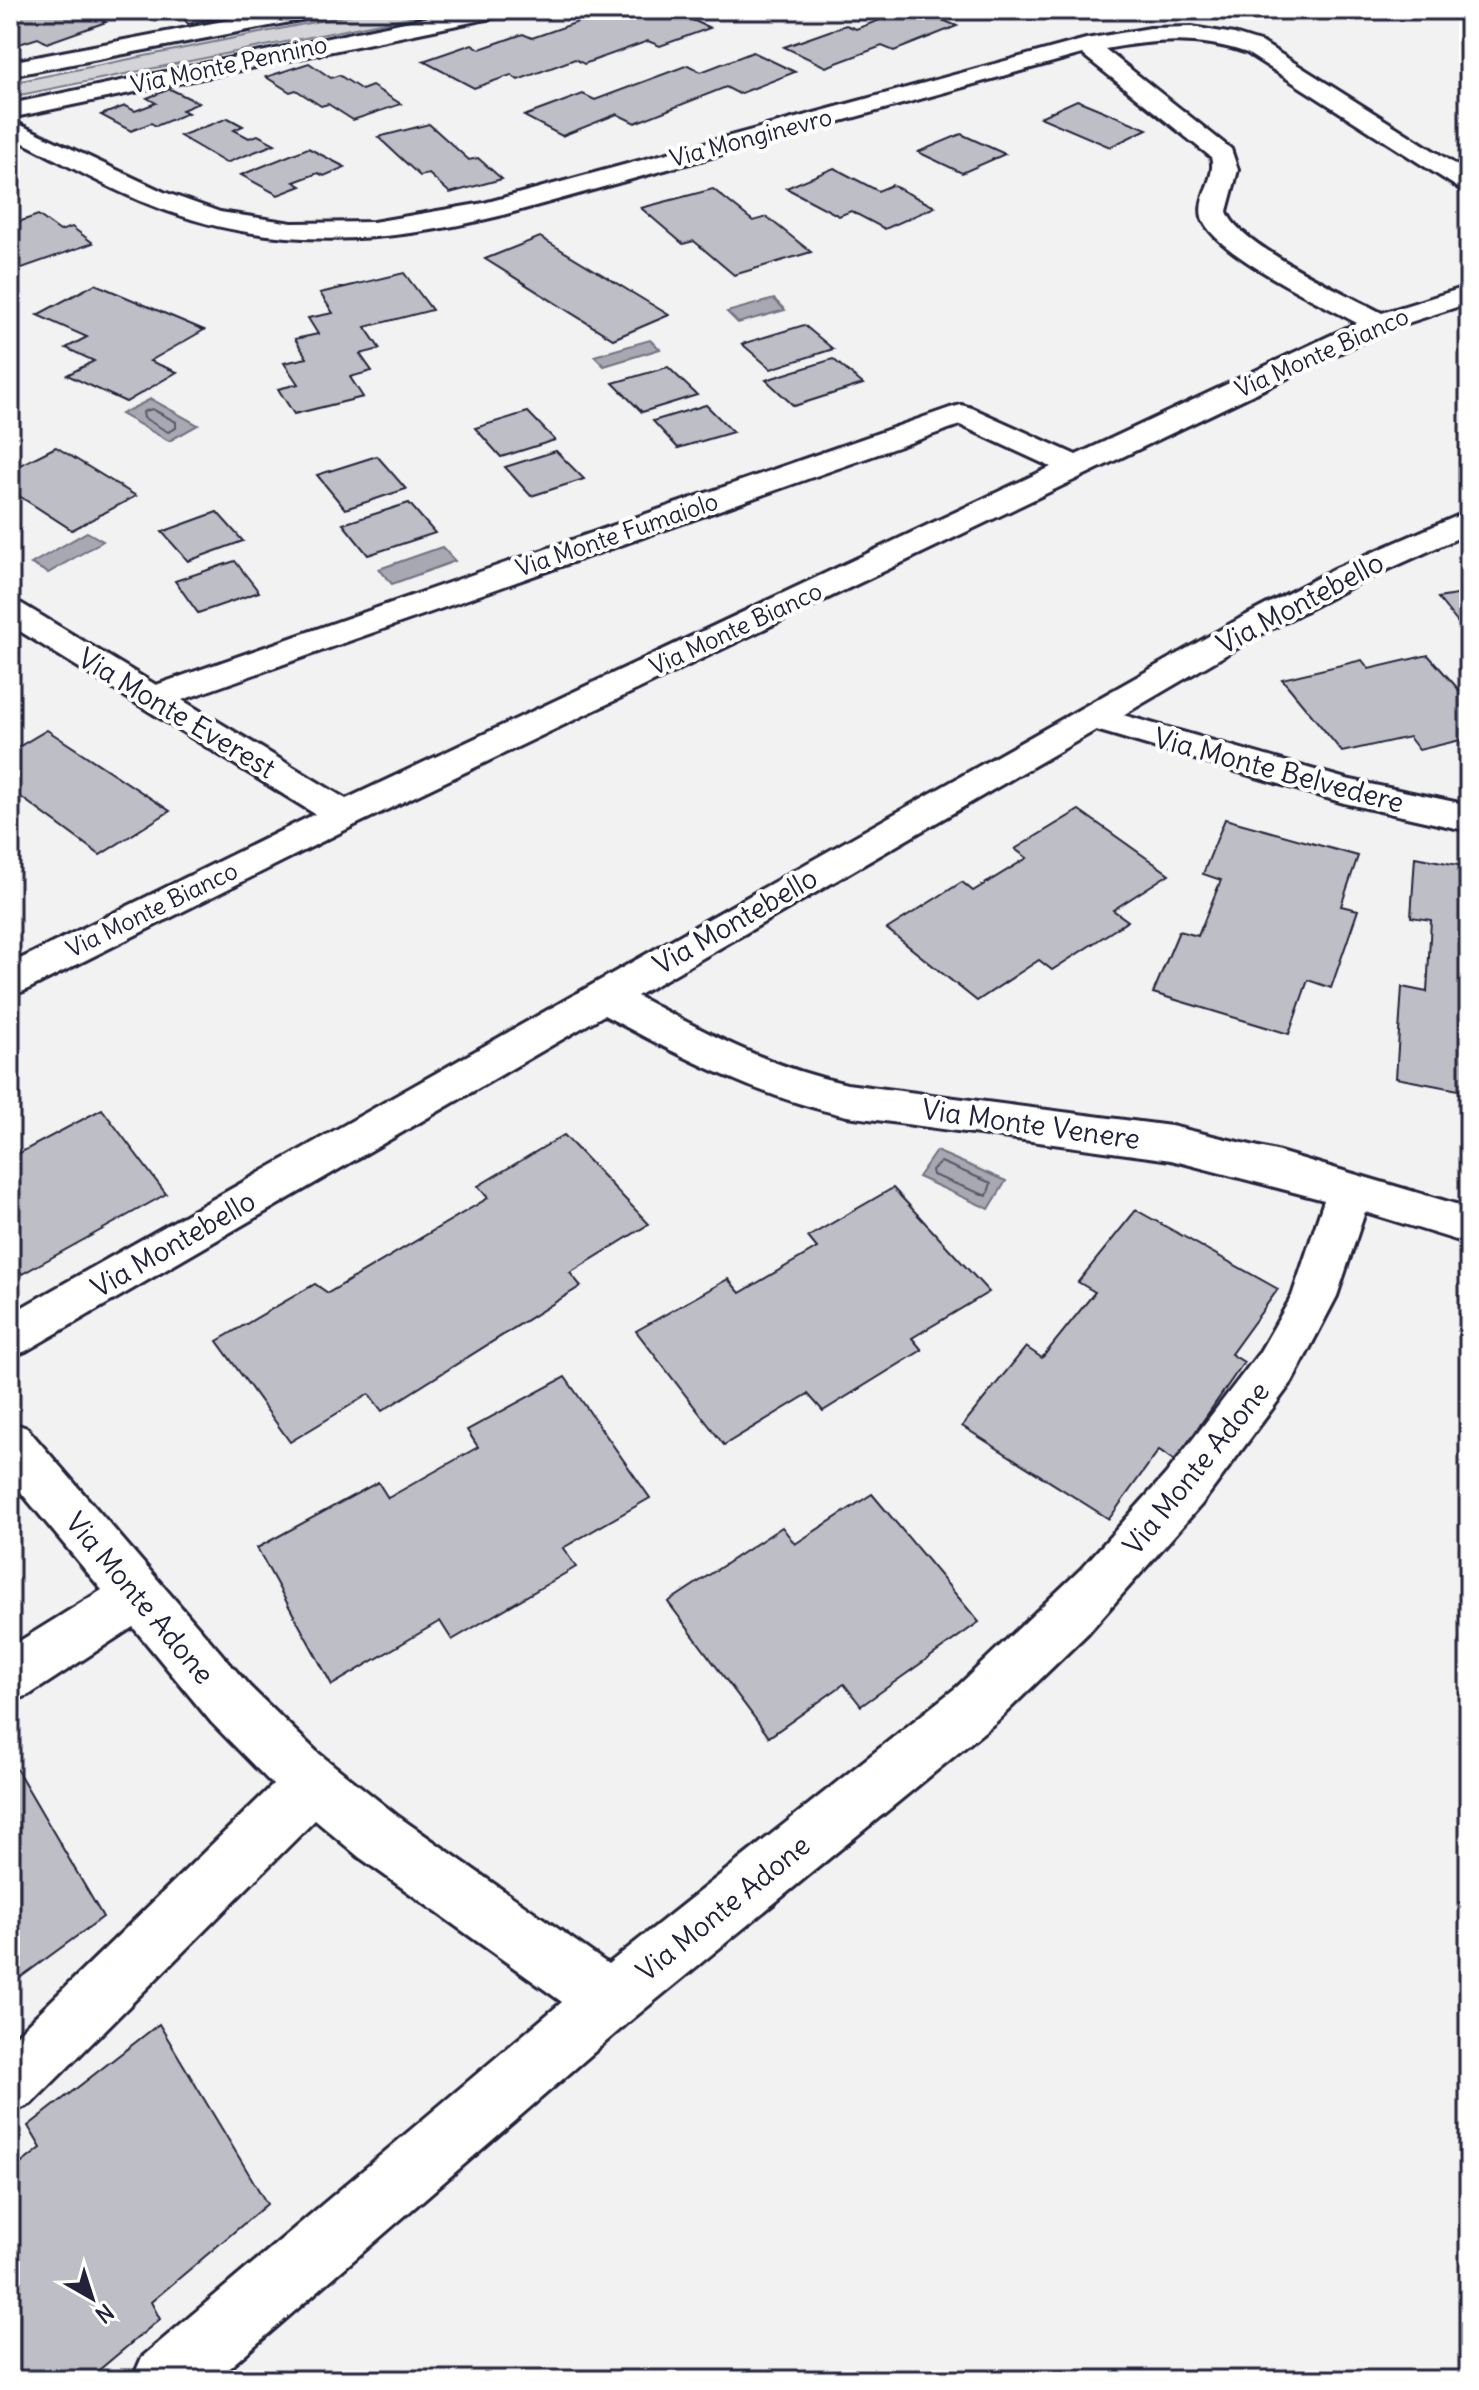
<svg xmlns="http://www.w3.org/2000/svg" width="1479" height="2390" font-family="Delius,sans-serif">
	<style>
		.green { fill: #d3d3d8; stroke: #7a7a8a; stroke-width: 2 }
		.water { fill: #a8a8b2; stroke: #727282; stroke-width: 2 }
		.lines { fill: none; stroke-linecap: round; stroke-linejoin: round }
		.shore { stroke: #58586b; stroke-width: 2 }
		.building { fill: #bebec6; stroke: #22223b; stroke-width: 2 }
		.minor-casing { stroke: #22223b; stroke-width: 6 }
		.minor { fill: #fff; fill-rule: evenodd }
		.labels { text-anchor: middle; stroke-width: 8; stroke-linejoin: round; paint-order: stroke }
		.far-street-label { font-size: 24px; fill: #22223b; stroke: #fff }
		.street-label { font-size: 28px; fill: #22223b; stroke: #fff }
	</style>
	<rect width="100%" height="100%" fill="#f2f2f3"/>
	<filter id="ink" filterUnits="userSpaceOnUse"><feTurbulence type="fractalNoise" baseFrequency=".0125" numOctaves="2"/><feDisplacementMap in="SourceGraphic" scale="16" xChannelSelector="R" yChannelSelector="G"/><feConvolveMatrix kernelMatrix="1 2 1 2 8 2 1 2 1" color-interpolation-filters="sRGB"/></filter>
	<g filter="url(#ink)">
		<polygon class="green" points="374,10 445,10 10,97 10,83"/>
		<g class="water">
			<polygon points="774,299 785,310 738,323 727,312"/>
			<polygon points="650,340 660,349 604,366 594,356"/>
			<polygon points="151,399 198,425 169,441 121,414"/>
			<polygon points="87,532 103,541 48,573 31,564"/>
			<polygon points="442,547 455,561 392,584 379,569"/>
			<polygon points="936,1151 1006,1181 989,1209 918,1177"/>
		</g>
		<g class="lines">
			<g class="shore">
				<polygon points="152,409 176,422 176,428 168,432 144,418 143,412"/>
				<polygon points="941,1162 991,1183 987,1196 933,1175 932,1170"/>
			</g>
		</g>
		<g class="building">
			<polygon points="30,10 82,10 106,22 47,43 38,38 10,47 10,17"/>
			<polygon points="167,10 241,10 243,13 188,24 178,11 169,13"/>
			<polygon points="637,10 671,10 710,28 660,46 648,41 584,64 575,59 518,80 511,75 474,88 423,61 472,44 480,49 523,34 532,38 601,14 612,19"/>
			<polygon points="906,10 937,10 928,14 957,26 894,51 882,46 826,67 784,47 846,25 856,29"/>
			<polygon points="753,52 795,72 739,94 726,87 635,123 617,114 562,136 524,116 583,94 595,100 688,65 701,72"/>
			<polygon points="309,63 331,78 339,75 362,90 372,86 401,104 353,120 328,104 321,106 296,90 290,92 266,77"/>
			<polygon points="170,89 199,103 182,110 188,113 156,126 151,123 131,131 101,115 125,106 135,111 156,103 147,98"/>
			<polygon points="1077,100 1147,129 1110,147 1040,117"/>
			<polygon points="228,118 243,126 234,130 249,138 258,135 275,144 226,163 180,136"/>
			<polygon points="429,124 469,160 478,158 502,179 450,193 429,174 420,176 378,137"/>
			<polygon points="961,134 1005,154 962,173 918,152"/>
			<polygon points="308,148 345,167 324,176 318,173 294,182 301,186 278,195 241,175"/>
			<polygon points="834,168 878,191 892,185 935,207 885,229 851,211 839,216 786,188"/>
			<polygon points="713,189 753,221 767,217 811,252 734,275 694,241 683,244 641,208"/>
			<polygon points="38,215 60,231 72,227 93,243 22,268 10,259 10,225"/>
			<polygon points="540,237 669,315 613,339 485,259"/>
			<polygon points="404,273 432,310 365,327 380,349 360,354 372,371 350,377 363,397 294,414 278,389 298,384 284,363 307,358 295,339 318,334 308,318 333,313 320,293"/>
			<polygon points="95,284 204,330 150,361 177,372 126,402 67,375 94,361 66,348 87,337 37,315"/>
			<polygon points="804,325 833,349 771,369 742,344"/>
			<polygon points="833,359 863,384 794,406 766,380"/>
			<polygon points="668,367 697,395 642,412 613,383"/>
			<polygon points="706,405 733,432 678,448 653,421"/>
			<polygon points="528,412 555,440 501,457 475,428"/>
			<polygon points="56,447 136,496 72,530 10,490 10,470"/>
			<polygon points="556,451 584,479 531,496 505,467"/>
			<polygon points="377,456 406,489 345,509 317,475"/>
			<polygon points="409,503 435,533 368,555 343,524"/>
			<polygon points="217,512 243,541 188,561 162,532"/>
			<polygon points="235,561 259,592 198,613 175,581"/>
			<polygon points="1469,593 1469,637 1438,598"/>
			<polygon points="1428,655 1469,701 1469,738 1419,750 1409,737 1342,752 1282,679 1362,660 1369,669"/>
			<polygon points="47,730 170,811 100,855 10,789 10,752"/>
			<polygon points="1079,810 1169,874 1113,910 1128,921 1052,970 1039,960 977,1001 887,929 962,882 973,891 1027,858 1015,849"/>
			<polygon points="1225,819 1358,856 1341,906 1358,910 1331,988 1308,980 1289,1034 1153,993 1179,931 1198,936 1221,880 1203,874"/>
			<polygon points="1415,857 1469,867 1469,1092 1396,1078 1402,987 1427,992 1431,920 1411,917"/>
			<polygon points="102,1109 166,1194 22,1274 10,1256 10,1158"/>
			<polygon points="564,1135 649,1224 570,1273 581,1286 382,1411 369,1394 290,1442 217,1341 315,1284 328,1293 488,1198 478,1186"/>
			<polygon points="893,1188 989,1292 912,1338 922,1350 823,1411 808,1394 724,1445 636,1331 728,1279 740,1293 817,1248 808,1237"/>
			<polygon points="1136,1210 1278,1289 1231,1354 1244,1362 1175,1461 1159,1450 1109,1519 962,1426 1026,1347 1042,1358 1095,1292 1078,1282"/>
			<polygon points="565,1377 650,1498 563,1548 576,1567 452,1640 440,1621 332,1685 257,1548 378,1482 388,1498 478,1447 467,1430"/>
			<polygon points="872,1494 979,1622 861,1706 844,1684 769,1737 668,1602 782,1527 795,1544"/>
			<polygon points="10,1758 103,1917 10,1985"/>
			<polygon points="159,2024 267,2204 151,2302 160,2319 87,2380 10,2380 10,2172 41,2148 28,2126"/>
		</g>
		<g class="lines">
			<g class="minor-casing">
				<g id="minor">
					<polygon points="281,10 327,10 324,15 316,17 10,76 10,62"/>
					<polygon points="463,10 507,10 504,15 496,17 10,118 10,104"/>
					<path d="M1192,27L1234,34L1263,43L1469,173V192L1460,189L1247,53C1199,36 1153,40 1105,49L1231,149L1238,170L1227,211C1234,243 1351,296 1382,313L1469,286V303L1389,329L357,824L24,991L10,996V964L315,814L10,625V601L22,604L156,685L950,408L961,405L972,408L1076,455L1357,323C1323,304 1212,253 1202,217C1197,196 1217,178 1211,157L1082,54L499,216C389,243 278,251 170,212C114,193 63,162 10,136V120L164,192L220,212L292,223L373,222L484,203L1086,39L1150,28ZM960,425L1051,467L346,799L182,700Z"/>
					<path d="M1469,511V533L1360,582L1263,633L1123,715L1346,779L1469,805V831L1344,803L1096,730L637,996C705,1032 771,1068 847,1084L1171,1126L1276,1151L1469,1208V1244L1365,1212L1337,1296L1292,1382L1201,1505L1088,1633L996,1722L630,2021L215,2380H132L142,2357L562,2002L359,1857L315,1820L31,2104L10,2113V2041L273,1785L212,1723L133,1627L29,1695L10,1702V1647L102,1590L10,1479V1422L27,1428L250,1687L317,1752L399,1817L608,1964L958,1686L1081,1569L1166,1474L1259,1353L1292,1296L1324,1200L1171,1160L847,1116C759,1097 683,1058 604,1015L26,1351L10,1357V1314L1239,619L1336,568Z"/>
				</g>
			</g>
			<use href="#minor" class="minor"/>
		</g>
	</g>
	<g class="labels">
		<g class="far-street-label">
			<text transform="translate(229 65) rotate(-12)" y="8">Via Monte Pennino</text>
			<text transform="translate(751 138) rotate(-15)" y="8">Via Monginevro</text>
			<text transform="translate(1322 353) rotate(-24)" y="8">Via Monte Bianco</text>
			<text transform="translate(617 535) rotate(-19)" y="8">Via Monte Fumaiolo</text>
			<text transform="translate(736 629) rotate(-25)" y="8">Via Monte Bianco</text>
			<text transform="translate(152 910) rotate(-26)" y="8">Via Monte Bianco</text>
		</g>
		<g class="street-label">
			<text transform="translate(1300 603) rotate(-28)" y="10">Via Montebello</text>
			<text transform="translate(177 713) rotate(31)" y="10">Via Monte Everest</text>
			<text transform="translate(1279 770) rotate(15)" y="10">Via Monte Belvedere</text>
			<text transform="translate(735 921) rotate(-30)" y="10">Via Montebello</text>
			<text transform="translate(1031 1124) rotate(8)" y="10">Via Monte Venere</text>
			<text transform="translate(173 1244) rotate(-30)" y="10">Via Montebello</text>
			<text transform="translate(1196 1468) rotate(-51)" y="10">Via Monte Adone</text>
			<text transform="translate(140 1598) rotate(50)" y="10">Via Monte Adone</text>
			<text transform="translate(723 1908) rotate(-39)" y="10">Via Monte Adone</text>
		</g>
	</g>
	<rect width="1479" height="2390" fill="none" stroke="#fff" stroke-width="40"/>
	<rect x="20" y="20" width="1439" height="2350" fill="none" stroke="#22223b" stroke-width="3" filter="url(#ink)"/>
	<g transform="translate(92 2298) rotate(141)" stroke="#ffffff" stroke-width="6" paint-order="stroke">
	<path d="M0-6L14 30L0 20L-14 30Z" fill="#22223b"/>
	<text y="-12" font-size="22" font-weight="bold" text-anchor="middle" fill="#22223b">N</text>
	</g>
</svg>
